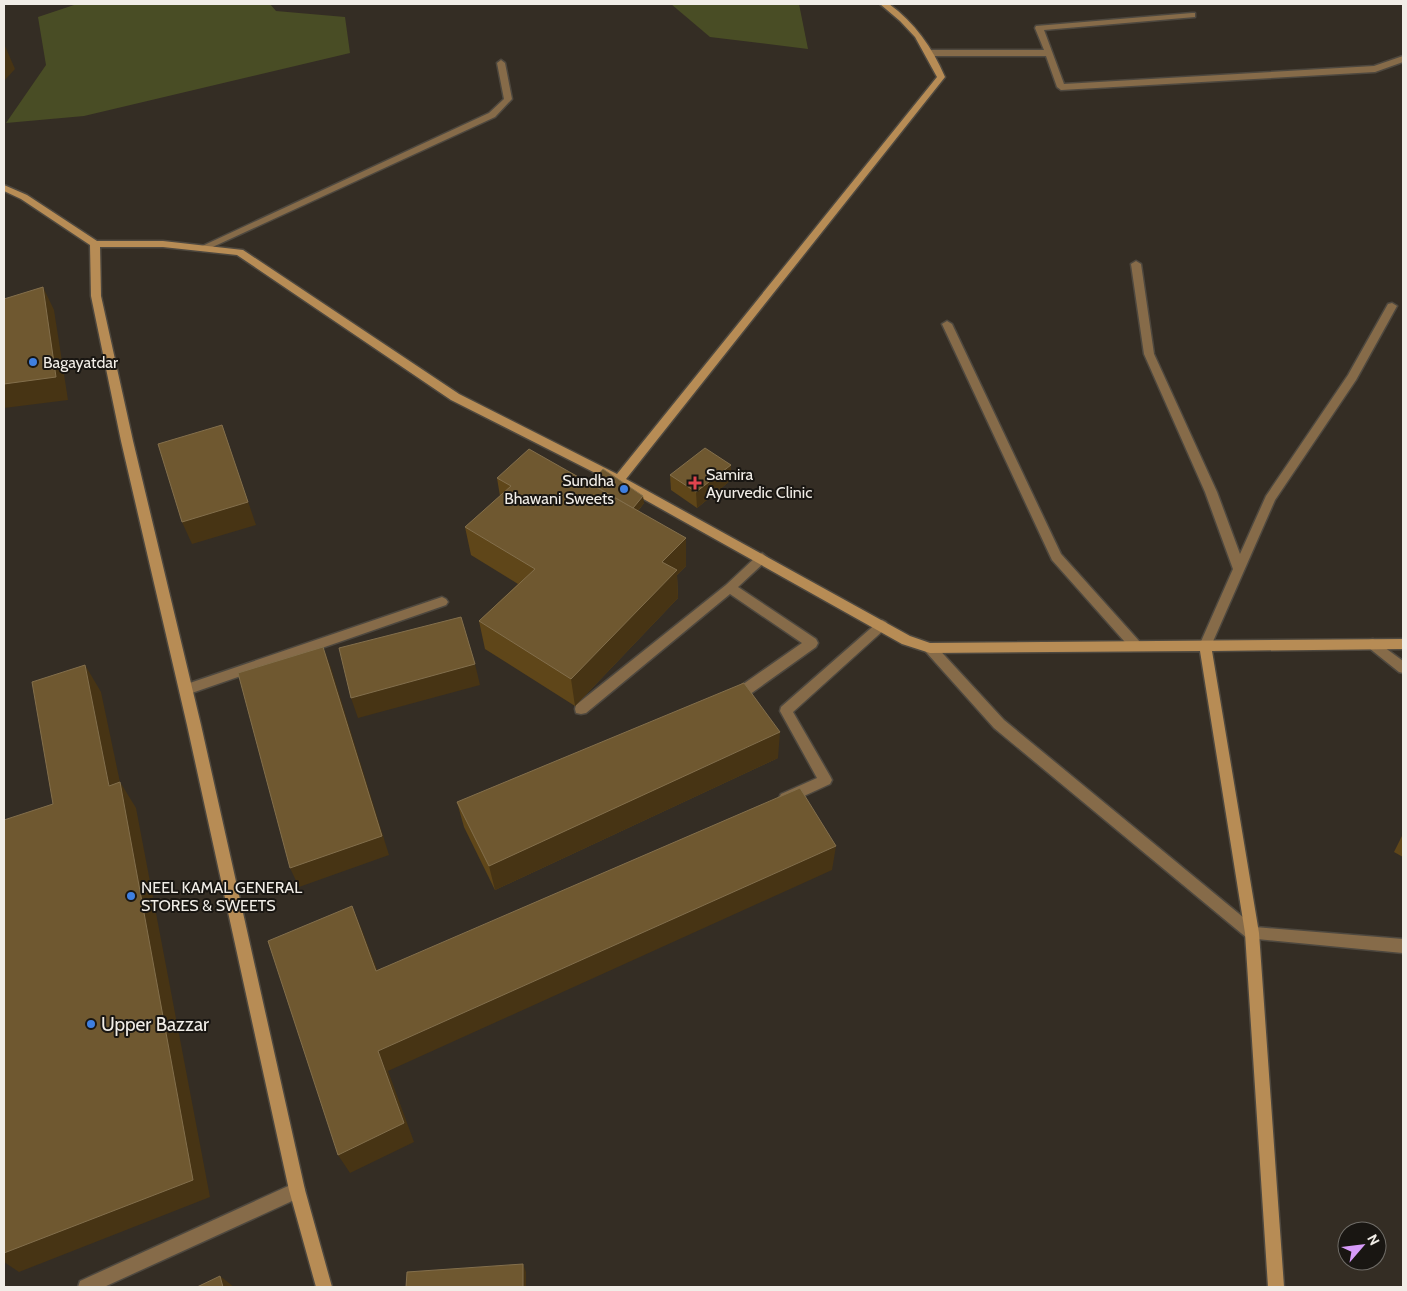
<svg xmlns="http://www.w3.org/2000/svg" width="1407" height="1291" font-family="Cabin,sans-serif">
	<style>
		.green { fill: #494d25 }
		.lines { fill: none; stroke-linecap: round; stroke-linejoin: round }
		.lane-casing { stroke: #4e483f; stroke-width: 3 }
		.street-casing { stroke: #4e483f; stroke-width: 3 }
		.secondary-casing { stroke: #4e483f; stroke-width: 3 }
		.lane { fill: #866b49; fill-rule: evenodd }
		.street { fill: #866b49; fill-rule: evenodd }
		.secondary { fill: #b78c55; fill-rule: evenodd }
		.wall { fill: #5f4619 }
		.shaded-wall { fill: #473414 }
		.building { fill: #6f5830; stroke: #836f4c }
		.shop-dot { fill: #3f7fe0; stroke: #191612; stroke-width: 2 }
		.health-dot { fill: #e0444e; stroke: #191612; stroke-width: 2 }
		.labels { text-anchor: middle; stroke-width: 4; stroke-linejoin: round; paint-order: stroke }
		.poi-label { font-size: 16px; fill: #f1ede7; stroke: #191612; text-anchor: start }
		.near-poi-label { font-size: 19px; fill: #f1ede7; stroke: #191612; text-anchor: start }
	</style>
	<rect width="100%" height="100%" fill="#342d24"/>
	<g class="green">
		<polygon points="77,4 270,4 276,11 345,17 350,53 84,116 6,123 46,65 38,17"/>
		<polygon points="671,4 799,4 808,49 710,37"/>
	</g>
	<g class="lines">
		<g class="lane-casing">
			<polygon id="lane" points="442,597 446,599 448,602 446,605 186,695 181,694 180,690 181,686"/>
		</g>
		<g class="street-casing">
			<g id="street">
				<polygon points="1192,13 1195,13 1195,17 1044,30 1064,84 1374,66 1403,56 1403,62 1375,72 1061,90 1057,87 1046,56 931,56 927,53 931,50 1044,50 1035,28 1036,26"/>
				<polygon points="501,60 505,63 512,99 495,117 206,250 203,251 198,248 489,113 504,99 497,63"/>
				<polygon points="1136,261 1141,264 1154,354 1217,492 1240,554 1266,496 1348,375 1388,304 1392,303 1397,306 1356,380 1275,500 1211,646 1209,650 1201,650 1199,646 1233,569 1205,492 1144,354 1131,264"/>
				<polygon points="947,321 952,324 1061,554 1140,642 1142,646 1140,650 1132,650 1052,560 942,324"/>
				<polygon points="762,553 768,558 766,561 738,587 816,639 818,643 816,647 739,702 734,703 729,702 728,698 729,694 802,643 730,594 586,713 581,714 576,713 575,709 576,705 726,585 758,555"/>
				<polygon points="882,620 886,622 888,625 886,628 793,712 830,776 832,780 830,784 791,802 786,804 781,802 779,798 781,794 817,778 780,711 781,707 878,622"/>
				<polygon points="1373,639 1403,661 1403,673 1399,672 1369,648 1367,644 1369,640"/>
				<polygon points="930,643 934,644 1004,720 1255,927 1403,939 1403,953 1247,938 994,728 926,652 924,648 926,644"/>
				<polygon points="297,1182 303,1184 305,1190 303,1196 104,1287 78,1287 80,1281"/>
			</g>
		</g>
		<g class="secondary-casing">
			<path id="secondary" d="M880,4H889C915,23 932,47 945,77L626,479L910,636L930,643L1403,639V649L1212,651L1259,933L1284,1287H1268L1245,933L1200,651L930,653L902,644L615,483L451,400L237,255L163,247H100L101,296L133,441L201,725L305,1190L332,1287H316L289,1190L187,725L121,441L91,296L90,245L21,199L4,191V185L27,195L97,241H163L243,250L459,394L617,474L937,77L915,37L900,21Z"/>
		</g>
		<use href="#lane" class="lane"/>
		<use href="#street" class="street"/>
		<use href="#secondary" class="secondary"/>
	</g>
	<g class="wall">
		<polygon points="731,465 731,480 697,508 671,490 670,475"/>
		<polygon points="497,478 590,484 644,503 638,511 686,566 677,575 678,598 575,706 485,649 479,621 518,584 471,555 465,527 500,496"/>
		<polygon points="778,758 495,890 464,827 457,802"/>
		<polygon points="1403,834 1403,857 1394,852"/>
	</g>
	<g class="shaded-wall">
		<polygon points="5,46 15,69 4,81 4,48"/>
		<polygon points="43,287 54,310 68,400 4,408 4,384"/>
		<polygon points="222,425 230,448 256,525 192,544 182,522"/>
		<polygon points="731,465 731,480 697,508 696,492"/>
		<polygon points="643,496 644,503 632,518 632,510"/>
		<polygon points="686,538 686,566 677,575 678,598 575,706 571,679 662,562"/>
		<polygon points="323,647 331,668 389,855 299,887 290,868"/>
		<polygon points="475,664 480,685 358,718 351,698"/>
		<polygon points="85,665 101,692 121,787 120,782 136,808 210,1197 19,1272 4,1262 4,1253 109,786"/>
		<polygon points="780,732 778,758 495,890 489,866"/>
		<polygon points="836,846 832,870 388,1071 414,1142 350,1173 338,1155 378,1051"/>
		<polygon points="352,906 362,930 386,993 376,971"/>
		<polygon points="523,1264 526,1272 526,1287 523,1287"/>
		<polygon points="220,1276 234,1287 223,1287"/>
	</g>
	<g class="building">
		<polygon points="43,287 56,377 4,384 4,299"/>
		<polygon points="222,425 248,502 182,522 158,444"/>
		<polygon points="705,448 731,465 696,492 670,475"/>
		<polygon points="529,449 686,538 662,562 677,570 571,679 479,621 535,569 465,527 511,486 497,478"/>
		<polygon points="603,469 643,496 633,508 590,483"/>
		<polygon points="461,617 475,664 351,698 339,648"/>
		<polygon points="323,647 382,836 290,868 238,673"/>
		<polygon points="85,665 109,786 120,782 193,1180 4,1253 4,820 53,804 32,682"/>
		<polygon points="744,683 780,732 489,866 457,802"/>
		<polygon points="800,788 836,846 378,1051 404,1123 338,1155 268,941 352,906 376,971"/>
		<polygon points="523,1264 523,1287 406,1287 407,1272"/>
		<polygon points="220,1276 223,1287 197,1287"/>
	</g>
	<g class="shop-dot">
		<circle cx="33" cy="362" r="5"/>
		<circle cx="624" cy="489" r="5"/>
		<circle cx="131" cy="896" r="5"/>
		<circle cx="91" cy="1024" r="5"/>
	</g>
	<path class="health-dot" d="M692.5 475.5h5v5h5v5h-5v5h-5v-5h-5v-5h5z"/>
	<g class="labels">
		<g class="poi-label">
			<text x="43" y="368">Bagayatdar</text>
			<text x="706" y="480">Samira<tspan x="706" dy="18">Ayurvedic Clinic</tspan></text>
			<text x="614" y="486" text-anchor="end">Sundha<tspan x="614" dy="18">Bhawani Sweets</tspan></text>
			<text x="141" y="893">NEEL KAMAL GENERAL<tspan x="141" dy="18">STORES &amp; SWEETS</tspan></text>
		</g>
		<g class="near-poi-label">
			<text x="101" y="1031">Upper Bazzar</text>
		</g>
	</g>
	<rect width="1407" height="1291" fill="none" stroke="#f1ede7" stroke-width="10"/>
	<g transform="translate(1362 1246) rotate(62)"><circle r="24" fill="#191612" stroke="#6f6c67"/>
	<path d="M0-4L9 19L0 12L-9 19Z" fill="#d79bf9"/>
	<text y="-8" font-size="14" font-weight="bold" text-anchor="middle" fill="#f1ede7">N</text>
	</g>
</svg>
